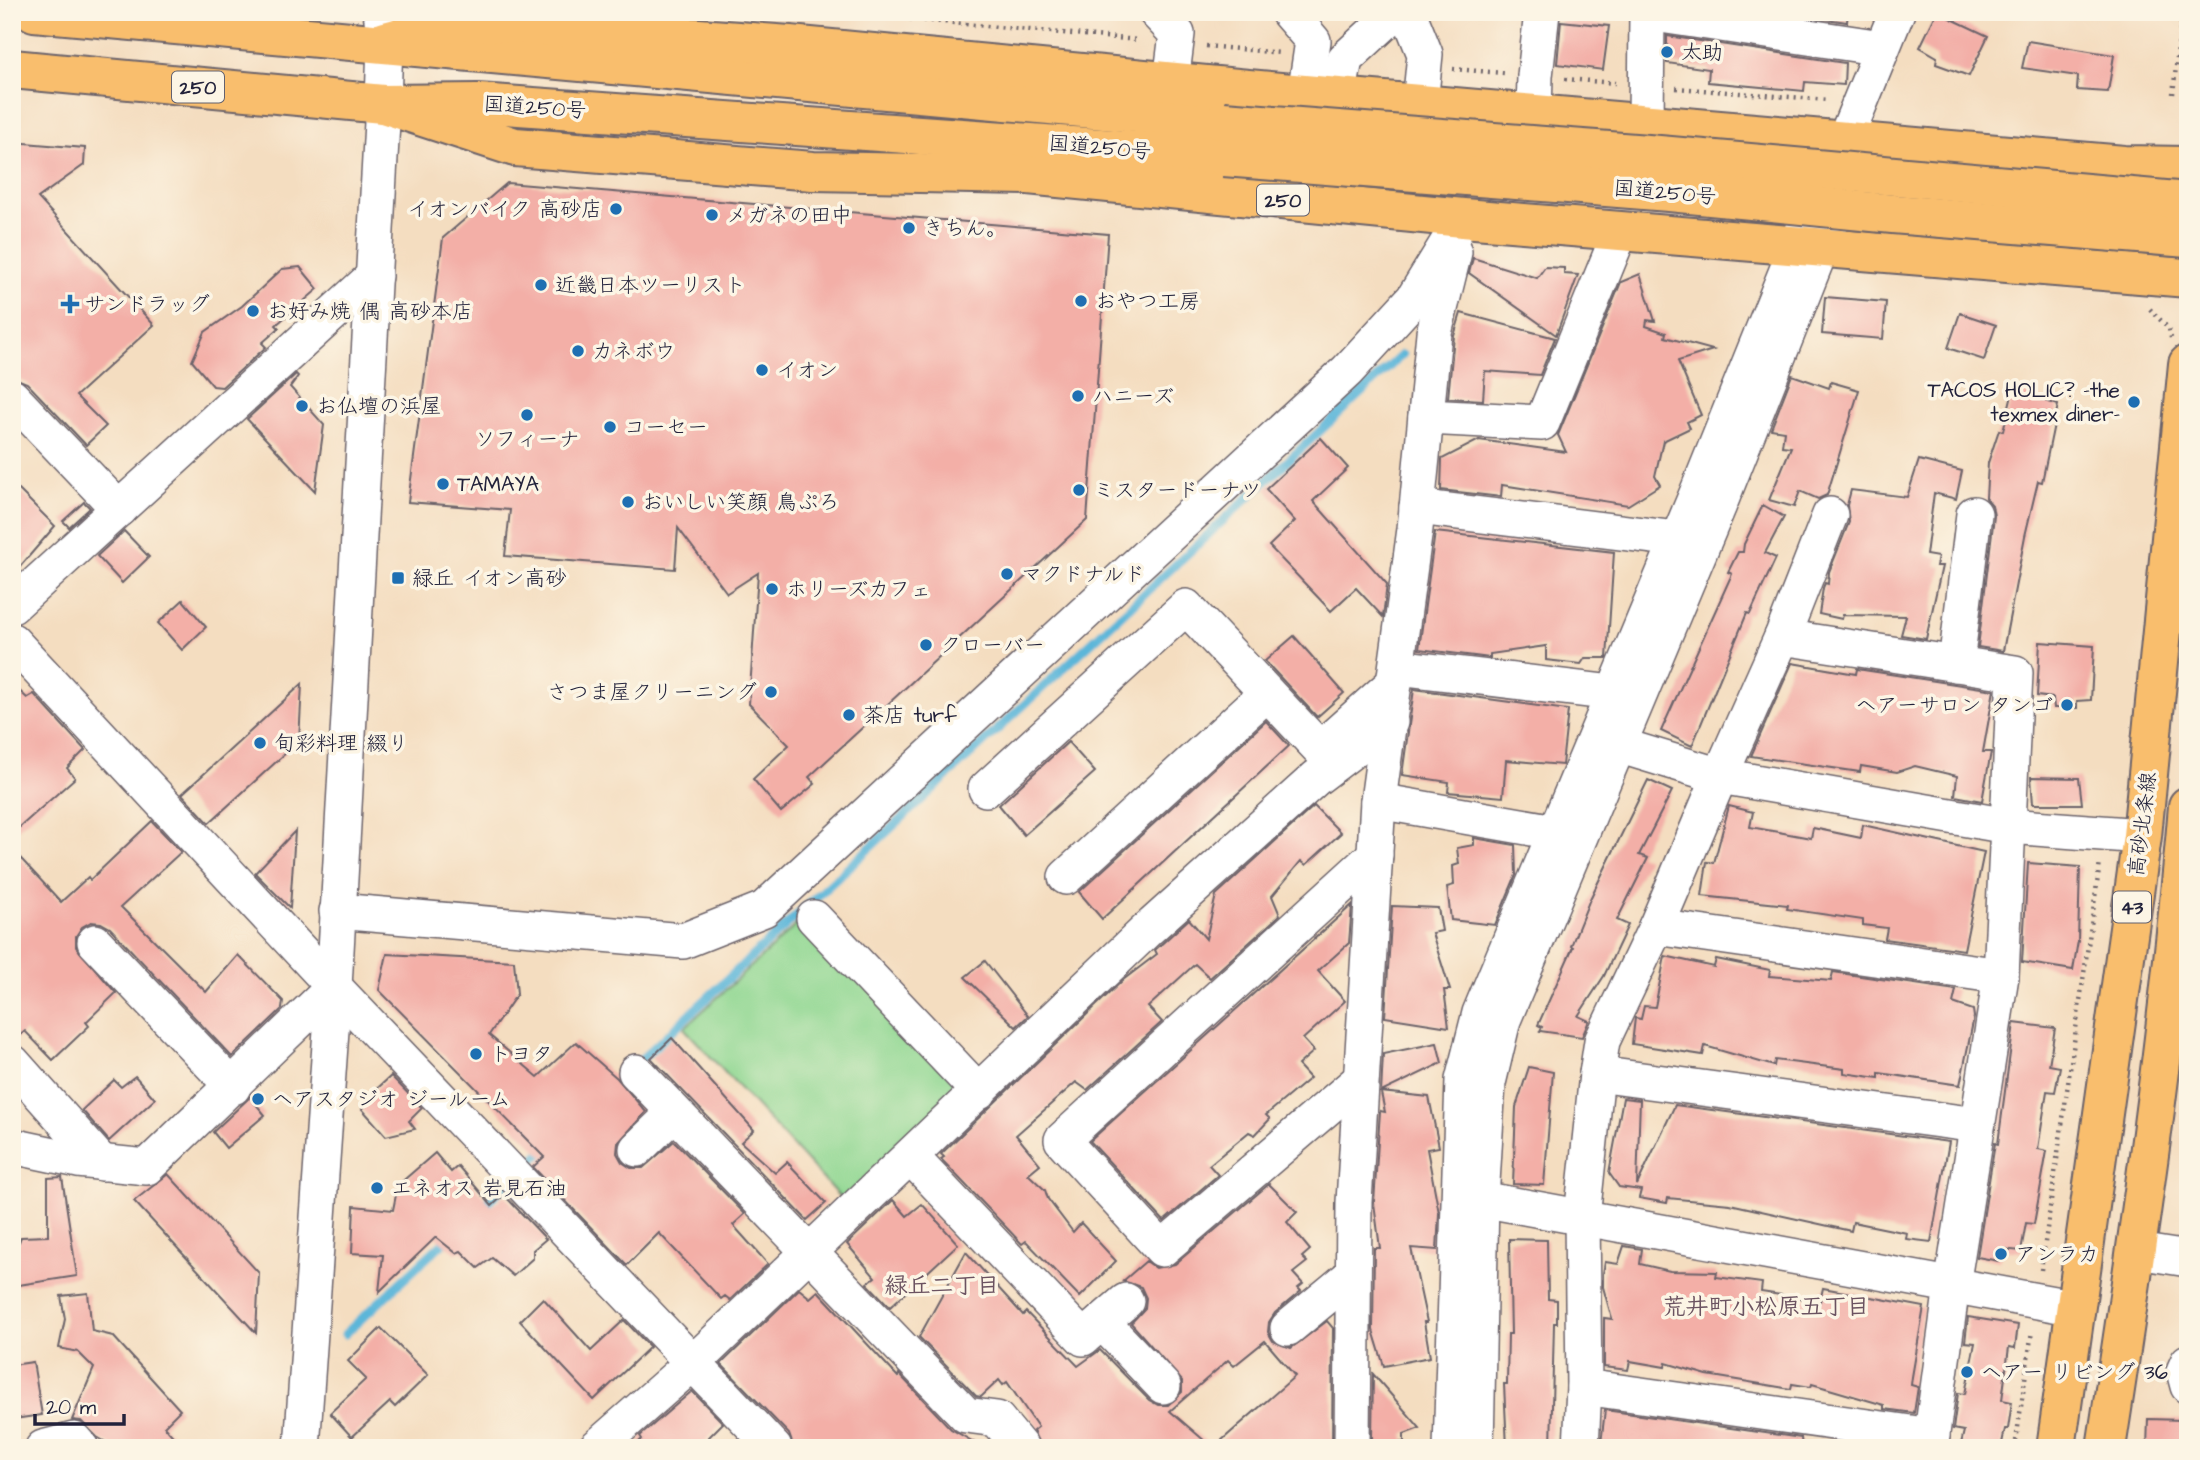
<svg xmlns="http://www.w3.org/2000/svg" width="2200" height="1460" font-family="'Architects Daughter','Klee One',sans-serif">
	<style>
		.green { fill: #90d792; stroke: #597c66; stroke-width: 2 }
		.lines { fill: none; stroke-linecap: round; stroke-linejoin: round }
		.stream { stroke: #5cb6d9; stroke-width: 9 }
		.building { fill: #f3afa7 }
		.minor-casing { stroke: #6c636a; stroke-width: 38 }
		.major-casing { stroke: #6c636a; stroke-width: 42 }
		.highway-casing { stroke: #6c636a; stroke-width: 42 }
		.path { stroke: #6c636a; stroke-width: 4.5; stroke-dasharray: 2 5; stroke-linecap: butt }
		.minor { stroke: #fff; stroke-width: 35 }
		.major { stroke: #f9be6d; stroke-width: 38 }
		.highway { stroke: #f9be6d; stroke-width: 38 }
		.highway-bridge-casing { stroke: #6c636a; stroke-width: 42; stroke-linecap: butt }
		.highway-bridge { stroke: #f9be6d; stroke-width: 38 }
		.poi-dot { fill: #1f6fb2; stroke: #fcf5e5; stroke-width: 2.5 }
		.labels { text-anchor: middle; stroke-width: 7; stroke-linejoin: round; paint-order: stroke }
		.shield { fill: #fcf5e5; stroke: #63616e; stroke-width: 2 }
		.shield-label { font-size: 19px; font-weight: bold; fill: #22223b }
		.poi-label { font-size: 21px; fill: #22223b; stroke: #fcf5e5; text-anchor: start }
		.street-label { font-size: 21px; fill: #22223b; stroke: #fcf5e5 }
		.neighbourhood-label { font-size: 23px; font-weight: bold; fill: #6b5361; stroke: #fcf5e5 }
	</style>
	<rect width="100%" height="100%" fill="#fcf5e5"/>
	<filter id="ink" filterUnits="userSpaceOnUse"><feTurbulence type="fractalNoise" baseFrequency=".0143" numOctaves="2"/><feDisplacementMap in="SourceGraphic" scale="14" xChannelSelector="R" yChannelSelector="G"/><feConvolveMatrix kernelMatrix="1 2 1 2 8 2 1 2 1" color-interpolation-filters="sRGB"/></filter>
	<filter id="wash" filterUnits="userSpaceOnUse"><feTurbulence type="fractalNoise" baseFrequency=".00686" numOctaves="4" result="noise"/><feDisplacementMap in="SourceGraphic" scale="28" xChannelSelector="R" yChannelSelector="G"/><feGaussianBlur stdDeviation="1.57" result="paint"/><feColorMatrix in="noise" values="0 0 0 0 0 0 0 0 0 0 0 0 0 0 0 0 0 1.4 0 .05"/><feComposite in="paint" operator="in"/></filter>
	<g filter="url(#wash)">
		<rect width="100%" height="100%" fill="#f4ddc0"/>
		<polygon class="green" points="806,916 968,1093 846,1204 684,1028"/>
		<g class="lines">
			<g class="stream">
				<polyline points="635,1065 1402,355"/>
				<polyline points="520,1172 548,1146"/>
				<polyline points="481,1208 509,1181"/>
				<polyline points="345,1334 450,1236"/>
			</g>
		</g>
		<g id="blocks">
			<g class="building">
				<polygon points="1779,12 1848,12 1847,22"/>
				<polygon points="1937,12 1988,36 1969,76 1936,64 1937,57 1920,47"/>
				<polygon points="1561,21 1609,26 1603,70 1557,64"/>
				<polygon points="1667,36 1845,63 1844,85 1805,82 1804,91 1708,82 1709,69 1667,63"/>
				<polygon points="2028,41 2114,55 2108,92 2077,90 2078,76 2022,68"/>
				<polygon points="12,142 85,148 84,165 38,198 154,325 76,396 106,426 86,445 27,383 12,377"/>
				<polygon points="507,183 1108,234 1087,520 809,777 815,784 781,812 753,779 789,745 749,704 758,573 727,593 678,528 675,569 505,556 510,510 408,502 443,238"/>
				<polygon points="1473,258 1537,278 1545,267 1564,268 1564,274 1578,275 1556,335 1469,273"/>
				<polygon points="300,267 318,289 276,325 279,328 262,343 266,347 222,387 213,386 192,361 205,332 242,306 282,269"/>
				<polygon points="1640,274 1655,321 1647,320 1646,326 1666,333 1665,337 1713,350 1678,361 1701,415 1687,422 1690,428 1663,441 1655,476 1660,485 1628,505 1502,485 1501,497 1441,490 1442,459 1479,440 1566,452 1558,435 1621,282"/>
				<polygon points="1825,297 1886,302 1883,339 1822,334"/>
				<polygon points="1461,313 1555,338 1540,375 1485,371 1483,400 1448,398 1454,336"/>
				<polygon points="1960,313 1996,325 1984,360 1948,348"/>
				<polygon points="296,374 298,376 290,387 324,425 315,491 247,419"/>
				<polygon points="1792,375 1829,388 1831,382 1859,390 1827,495 1818,499 1800,491 1794,507 1769,500 1791,447 1782,446 1784,431 1771,429"/>
				<polygon points="2013,390 2058,405 2042,482 2038,481 2025,536 2003,651 1978,647 1994,516 1992,505 1986,498 1988,463 1999,430 2003,431"/>
				<polygon points="1321,438 1348,468 1313,501 1387,584 1383,617 1356,588 1331,611 1269,546 1295,521 1266,489"/>
				<polygon points="1919,460 1962,471 1956,499 1934,493 1926,555 1938,557 1936,566 1942,566 1926,639 1901,635 1906,616 1843,615 1842,619 1819,614 1823,588 1825,583 1828,584 1829,572 1849,522 1847,505 1851,490 1907,497"/>
				<polygon points="12,483 55,526 12,576"/>
				<polygon points="84,502 90,508 69,527 63,521"/>
				<polygon points="1763,505 1784,517 1765,553 1776,558 1750,614 1747,613 1692,746 1661,731 1732,574 1728,572 1738,552 1743,552 1744,544"/>
				<polygon points="124,531 149,557 122,583 97,556"/>
				<polygon points="1435,532 1614,552 1607,658 1585,658 1581,664 1546,660 1546,646 1490,654 1490,658 1419,649"/>
				<polygon points="183,600 206,627 182,650 158,623"/>
				<polygon points="1294,636 1344,693 1317,717 1265,661"/>
				<polygon points="2040,642 2094,646 2091,700 2077,701 2077,708 2054,708 2053,698 2037,696"/>
				<polygon points="1792,663 1856,674 1857,669 1994,690 1983,752 1991,752 1982,801 1955,796 1957,776 1915,766 1897,772 1861,766 1860,772 1751,756"/>
				<polygon points="12,684 27,698 34,694 85,750 67,768 75,778 12,834"/>
				<polygon points="302,684 299,741 209,823 182,794"/>
				<polygon points="1414,689 1568,710 1562,765 1506,760 1503,797 1448,792 1449,782 1402,775"/>
				<polygon points="1266,721 1289,746 1102,919 1079,892"/>
				<polygon points="1068,742 1095,772 1024,835 999,805"/>
				<polygon points="2031,777 2079,778 2082,804 2033,804"/>
				<polygon points="1648,780 1672,791 1639,855 1648,858 1617,920 1628,925 1604,976 1578,1016 1589,1021 1582,1037 1540,1031 1542,1027 1538,1025 1573,947 1571,946 1590,899"/>
				<polygon points="1314,806 1341,833 1306,865 1301,861 1272,896 1280,915 1210,978 1195,964 1148,1007 1162,1022 1087,1090 1076,1082 1016,1135 1040,1164 1028,1174 1045,1190 1048,1199 1073,1232 1081,1223 1116,1261 1080,1297 1026,1241 1022,1244 941,1159 944,1157 941,1154 1123,980 1157,954 1155,950 1189,919 1206,939 1216,895"/>
				<polygon points="1729,806 1753,812 1750,827 1811,838 1813,828 1861,838 1863,825 1984,852 1964,950 1885,939 1887,928 1863,925 1863,920 1787,909 1788,905 1702,896 1707,862 1714,863"/>
				<polygon points="152,821 181,852 121,907 206,992 238,955 283,1001 282,1009 232,1057 110,928 101,923 91,922 82,927 76,936 76,947 116,993 86,1022 89,1026 53,1060 25,1031 12,1042 12,849 61,902 88,877 90,880"/>
				<polygon points="295,831 290,908 255,873"/>
				<polygon points="1474,838 1515,845 1516,875 1495,925 1451,920 1447,887 1454,885 1453,866 1459,864 1457,848 1474,845"/>
				<polygon points="2028,863 2080,867 2078,941 2073,970 2022,962"/>
				<polygon points="1352,905 1349,943 1318,971 1345,1001 1303,1039 1314,1051 1298,1065 1310,1078 1266,1115 1270,1119 1255,1135 1249,1132 1209,1165 1218,1175 1164,1221 1090,1141"/>
				<polygon points="1392,906 1438,908 1442,931 1432,933 1450,990 1444,990 1449,1027 1385,1017"/>
				<polygon points="387,954 514,961 517,994 489,1035 538,1077 576,1042 617,1078 646,1112 618,1143 617,1153 622,1162 631,1168 643,1168 674,1141 745,1214 733,1225 768,1264 730,1300 725,1296 721,1299 659,1233 627,1265 533,1167 544,1157 379,990"/>
				<polygon points="1665,956 1714,967 1716,959 1770,970 1769,976 1831,981 1833,972 1956,990 1953,1003 1973,1010 1974,1017 1960,1085 1879,1073 1879,1078 1844,1073 1844,1069 1775,1060 1774,1066 1705,1046 1703,1055 1632,1044 1635,1018 1641,1019 1644,1006 1655,1007"/>
				<polygon points="985,961 1028,1016 1016,1027 965,977"/>
				<polygon points="2014,1023 2055,1028 2049,1065 2060,1067 2055,1092 2047,1091 2038,1149 2047,1151 2034,1224 2026,1223 2021,1251 2002,1249 1999,1261 1977,1257 1995,1143 1998,1144"/>
				<polygon points="672,1038 754,1130 741,1142 775,1173 787,1162 826,1203 807,1220 651,1058"/>
				<polygon points="1437,1043 1442,1063 1381,1092 1429,1097 1439,1147 1427,1149 1439,1213 1437,1250 1411,1248 1427,1322 1424,1322 1430,1357 1384,1366 1373,1330 1374,1248 1380,1248 1374,1203 1380,1111 1385,1112 1381,1093 1383,1054"/>
				<polygon points="1529,1067 1553,1072 1544,1185 1513,1184 1516,1107"/>
				<polygon points="135,1076 155,1099 109,1141 82,1110 114,1080 121,1087"/>
				<polygon points="391,1076 422,1108 409,1121 415,1129 386,1136 362,1109 369,1102 369,1096"/>
				<polygon points="250,1097 265,1115 226,1148 213,1132"/>
				<polygon points="1623,1098 1640,1100 1637,1185 1675,1105 1949,1142 1931,1242 1906,1239 1907,1233 1853,1222 1851,1231 1730,1204 1668,1198 1667,1203 1639,1198 1641,1190 1619,1187 1609,1173"/>
				<polygon points="435,1153 451,1172 458,1166 492,1206 504,1195 546,1239 533,1250 533,1258 513,1276 492,1258 478,1268 461,1251 456,1253 436,1237 379,1292 383,1255 352,1253 354,1206 393,1210 398,1185"/>
				<polygon points="168,1174 259,1273 256,1333 134,1201"/>
				<polygon points="62,1177 77,1276 12,1286 12,1243 19,1242 21,1237 48,1236 48,1178"/>
				<polygon points="1269,1184 1297,1212 1287,1222 1310,1250 1302,1257 1307,1262 1293,1273 1303,1284 1298,1288 1301,1291 1275,1313 1269,1322 1268,1332 1273,1341 1291,1348 1327,1321 1333,1328 1332,1448 1213,1448 1295,1376 1265,1341 1234,1366 1228,1360 1170,1411 1213,1448 1041,1448 1033,1431 1038,1427 1007,1382 1003,1385 999,1380 981,1397 976,1396 919,1337 966,1252 1023,1315 1026,1312 1078,1366 1100,1350 1149,1400 1158,1405 1168,1405 1182,1392 1182,1381 1131,1323 1145,1308 1146,1298 1141,1287 1123,1281 1146,1261 1156,1268 1175,1264"/>
				<polygon points="893,1200 907,1216 922,1204 958,1244 890,1307 867,1283 875,1277 847,1244"/>
				<polygon points="1509,1239 1547,1240 1548,1299 1557,1300 1557,1323 1554,1323 1551,1448 1507,1448 1504,1384 1507,1384 1508,1334 1511,1334"/>
				<polygon points="1624,1246 1642,1249 1640,1264 1670,1271 1717,1272 1716,1277 1762,1283 1761,1292 1820,1301 1823,1288 1924,1307 1912,1377 1911,1385 1918,1387 1914,1413 1884,1409 1884,1405 1812,1384 1811,1387 1792,1384 1791,1389 1707,1375 1666,1363 1665,1367 1630,1361 1628,1370 1604,1367 1604,1318 1612,1319 1603,1287 1603,1274 1605,1262 1618,1264"/>
				<polygon points="799,1289 810,1298 818,1291 898,1377 899,1374 951,1429 984,1448 794,1448 789,1434 721,1364"/>
				<polygon points="88,1293 92,1331 113,1336 180,1410 164,1426 183,1448 116,1448 97,1437 81,1421 72,1420 94,1368 78,1352 59,1348 65,1319 61,1296"/>
				<polygon points="543,1298 591,1351 624,1320 650,1347 594,1400 520,1321"/>
				<polygon points="1968,1317 2018,1325 2015,1348 2009,1347 2002,1400 2012,1402 2008,1429 2005,1429 2001,1448 1960,1448 1964,1431 1953,1429 1958,1393 1965,1394 1975,1343 1965,1342"/>
				<polygon points="381,1328 428,1375 395,1407 390,1402 352,1437 330,1413 366,1379 348,1361"/>
				<polygon points="33,1362 42,1415 14,1419 12,1365"/>
				<polygon points="1373,1374 1420,1428 1404,1434 1404,1442 1379,1446 1372,1439"/>
				<polygon points="692,1391 723,1423 698,1448 633,1448 642,1439 640,1436"/>
				<polygon points="1605,1410 1801,1438 1802,1448 1619,1448 1601,1444"/>
				<polygon points="2148,1419 2183,1420 2181,1448 2147,1448"/>
			</g>
		</g>
	</g>
	<g filter="url(#ink)">
		<use href="#blocks" fill-opacity="0" stroke="#6c636a" stroke-width="2"/>
		<g class="lines">
			<g class="minor-casing">
				<g id="minor">
					<polyline points="1156,12 1177,34 1171,82"/>
					<polyline points="1288,12 1313,41 1305,94"/>
					<polyline points="1408,12 1425,54 1420,104"/>
					<polyline points="1647,13 1882,48"/>
					<polyline points="1338,97 1345,59 1396,12"/>
					<polyline points="1534,114 1535,76 1542,12"/>
					<polyline points="1646,125 1647,12"/>
					<polyline points="1835,164 1897,12"/>
					<polyline points="12,397 119,509"/>
					<polyline points="1426,417 1542,423 1620,232"/>
					<polyline points="1417,507 1677,539"/>
					<polyline points="12,606 374,276"/>
					<polyline points="1782,637 1830,515"/>
					<polyline points="12,641 334,987 774,1448"/>
					<polyline points="1956,664 1974,514"/>
					<polyline points="1397,667 1613,693"/>
					<polyline points="1618,745 1720,776 1782,637 2015,673 2001,976 1952,1286 1930,1448"/>
					<polyline points="986,789 1186,607 1320,749 1395,682"/>
					<polyline points="1378,801 1578,836"/>
					<polyline points="1066,877 1267,693"/>
					<polyline points="337,911 683,941 764,909 1347,371 1414,298 1463,218"/>
					<polyline points="814,918 979,1092"/>
					<polyline points="1656,927 1602,1041 1597,1074 1977,1125"/>
					<polyline points="95,942 233,1087"/>
					<polyline points="2001,976 1656,927 1720,776 2008,826 2142,836"/>
					<polyline points="12,1062 102,1163"/>
					<polyline points="636,1072 966,1415 997,1419 1021,1448"/>
					<polyline points="1597,1074 1582,1217 1584,1387 1932,1436"/>
					<polyline points="1361,1079 1162,1249 1062,1140 1375,855"/>
					<polyline points="12,1146 78,1160 147,1167 334,987"/>
					<polyline points="637,1149 674,1113"/>
					<polyline points="911,1157 1083,1338 1126,1301"/>
					<polyline points="1481,1199 2076,1308"/>
					<polyline points="2137,1251 2188,1259"/>
					<polyline points="1102,1322 1163,1386"/>
					<polyline points="1288,1328 1352,1275"/>
					<polyline points="2188,1362 2184,1371 2188,1386"/>
					<polyline points="43,1448 74,1440 81,1448"/>
					<polyline points="302,1448 334,987 383,104 385,41 381,12"/>
					<polyline points="596,1448 695,1361 1147,930 1316,778 1390,722"/>
					<polyline points="1352,1448 1354,1202 1378,801 1415,529 1434,333 1454,252"/>
					<polyline points="1451,1448 1463,1080 1480,1013 1696,496 1807,221"/>
					<polyline points="1476,1448 1481,1199 1488,1083 1503,1020 1719,505 1831,223"/>
					<polyline points="1581,1448 1584,1387"/>
				</g>
			</g>
			<g class="major-casing">
				<g id="major">
					<polyline points="2056,1448 2142,836 2188,364"/>
					<path d="M2106,1448C2139,1235 2170,1021 2188,806"/>
				</g>
			</g>
			<g class="highway-casing">
				<g id="highway">
					<path d="M34,12C430,45 826,88 1223,121"/>
					<polyline points="385,41 464,20 790,45 1248,89 2124,165 2188,166"/>
					<polyline points="12,69 383,104 478,103 1224,157"/>
					<polyline points="383,104 515,147 813,171 1028,175 1463,218 2188,278"/>
				</g>
			</g>
			<g class="path">
				<polyline points="889,17 1138,40"/>
				<polyline points="1206,46 1281,53"/>
				<polyline points="1453,69 1504,73"/>
				<polyline points="1565,79 1615,83"/>
				<polyline points="1676,88 1828,100"/>
				<polyline points="2173,94 2182,12"/>
				<polyline points="2150,309 2169,329 2171,338"/>
				<polyline points="2041,1270 2100,863"/>
				<polyline points="2015,1448 2032,1331"/>
			</g>
			<use href="#minor" class="minor"/>
			<use href="#major" class="major"/>
			<use href="#highway" class="highway"/>
			<g class="highway-bridge-casing">
				<g id="highway-bridge">
					<polyline points="1223,121 1648,154 2188,202"/>
					<polyline points="1224,157 1669,192 1893,214 2188,238"/>
				</g>
			</g>
			<use href="#highway-bridge" class="highway-bridge"/>
		</g>
	</g>
	<g class="poi-dot">
		<circle cx="1667" cy="52" r="7"/>
		<circle cx="616" cy="209" r="7"/>
		<circle cx="712" cy="215" r="7"/>
		<circle cx="909" cy="228" r="7"/>
		<circle cx="541" cy="285" r="7"/>
		<circle cx="1081" cy="301" r="7"/>
		<path d="M66.5 293.5h7v7h7v7h-7v7h-7v-7h-7v-7h7z"/>
		<circle cx="253" cy="311" r="7"/>
		<circle cx="578" cy="351" r="7"/>
		<circle cx="762" cy="370" r="7"/>
		<circle cx="1078" cy="396" r="7"/>
		<circle cx="2134" cy="402" r="7"/>
		<circle cx="302" cy="406" r="7"/>
		<circle cx="527" cy="415" r="7"/>
		<circle cx="610" cy="427" r="7"/>
		<circle cx="443" cy="484" r="7"/>
		<circle cx="1079" cy="490" r="7"/>
		<circle cx="628" cy="502" r="7"/>
		<circle cx="1007" cy="574" r="7"/>
		<rect x="391" y="571" width="14" height="14" rx="3.5"/>
		<circle cx="772" cy="589" r="7"/>
		<circle cx="926" cy="645" r="7"/>
		<circle cx="771" cy="692" r="7"/>
		<circle cx="2067" cy="705" r="7"/>
		<circle cx="849" cy="715" r="7"/>
		<circle cx="260" cy="743" r="7"/>
		<circle cx="476" cy="1054" r="7"/>
		<circle cx="258" cy="1099" r="7"/>
		<circle cx="377" cy="1188" r="7"/>
		<circle cx="2001" cy="1254" r="7"/>
		<circle cx="1967" cy="1372" r="7"/>
	</g>
	<g class="labels">
		<g class="shield">
			<rect x="172" y="71.5" width="52" height="31" rx="5"/>
			<rect x="1257" y="184.5" width="52" height="31" rx="5"/>
			<rect x="2113" y="891.5" width="38" height="31" rx="5"/>
		</g>
		<g class="shield-label">
			<text x="198" y="94">250</text>
			<text x="1283" y="207">250</text>
			<text x="2132" y="914">43</text>
		</g>
		<g class="poi-label">
			<text x="1681" y="59">太助</text>
			<text x="602" y="216" text-anchor="end">イオンバイク 高砂店</text>
			<text x="726" y="222">メガネの田中</text>
			<text x="923" y="235">きちん。</text>
			<text x="555" y="292">近畿日本ツーリスト</text>
			<text x="1095" y="308">おやつ工房</text>
			<text x="84" y="311">サンドラッグ</text>
			<text x="267" y="318">お好み焼 偶 高砂本店</text>
			<text x="592" y="358">カネボウ</text>
			<text x="776" y="377">イオン</text>
			<text x="2120" y="397" text-anchor="end">TACOS HOLIC? -the<tspan x="2120" dy="24">texmex diner-</tspan></text>
			<text x="1092" y="403">ハニーズ</text>
			<text x="316" y="413">お仏壇の浜屋</text>
			<text x="624" y="434">コーセー</text>
			<text x="527" y="446" text-anchor="middle">ソフィーナ</text>
			<text x="457" y="491">TAMAYA</text>
			<text x="1093" y="497">ミスタードーナツ</text>
			<text x="642" y="509">おいしい笑顔 鳥ぷろ</text>
			<text x="1021" y="581">マクドナルド</text>
			<text x="412" y="585">緑丘 イオン高砂</text>
			<text x="786" y="596">ホリーズカフェ</text>
			<text x="940" y="652">クローバー</text>
			<text x="757" y="699" text-anchor="end">さつま屋クリーニング</text>
			<text x="2053" y="712" text-anchor="end">ヘアーサロン タンゴ</text>
			<text x="863" y="722">茶店 turf</text>
			<text x="274" y="750">旬彩料理 綴り</text>
			<text x="490" y="1061">トヨタ</text>
			<text x="272" y="1106">ヘアスタジオ ジールーム</text>
			<text x="391" y="1195">エネオス 岩見石油</text>
			<text x="2015" y="1261">アンラカ</text>
			<text x="1981" y="1379">ヘアー リビング 36</text>
		</g>
		<g class="street-label">
			<text transform="translate(535 107) rotate(4)" y="7">国道250号</text>
			<text transform="translate(1100 147) rotate(5)" y="7">国道250号</text>
			<text transform="translate(1665 192) rotate(5)" y="7">国道250号</text>
			<text transform="translate(2142 824) rotate(-83)" y="7">高砂北条線</text>
		</g>
		<g class="neighbourhood-label">
			<text x="942" y="1293">緑丘二丁目</text>
			<text x="1766" y="1314">荒井町小松原五丁目</text>
		</g>
	</g>
	<rect width="2200" height="1460" fill="none" stroke="#fcf5e5" stroke-width="42"/>
	<path d="M35 1414v10h89v-10" fill="none" stroke="#22223b" stroke-width="3.5"/>
	<text x="46" y="1414" font-size="21" fill="#22223b" stroke="#fcf5e5" stroke-width="5" paint-order="stroke">20 m</text>
</svg>
